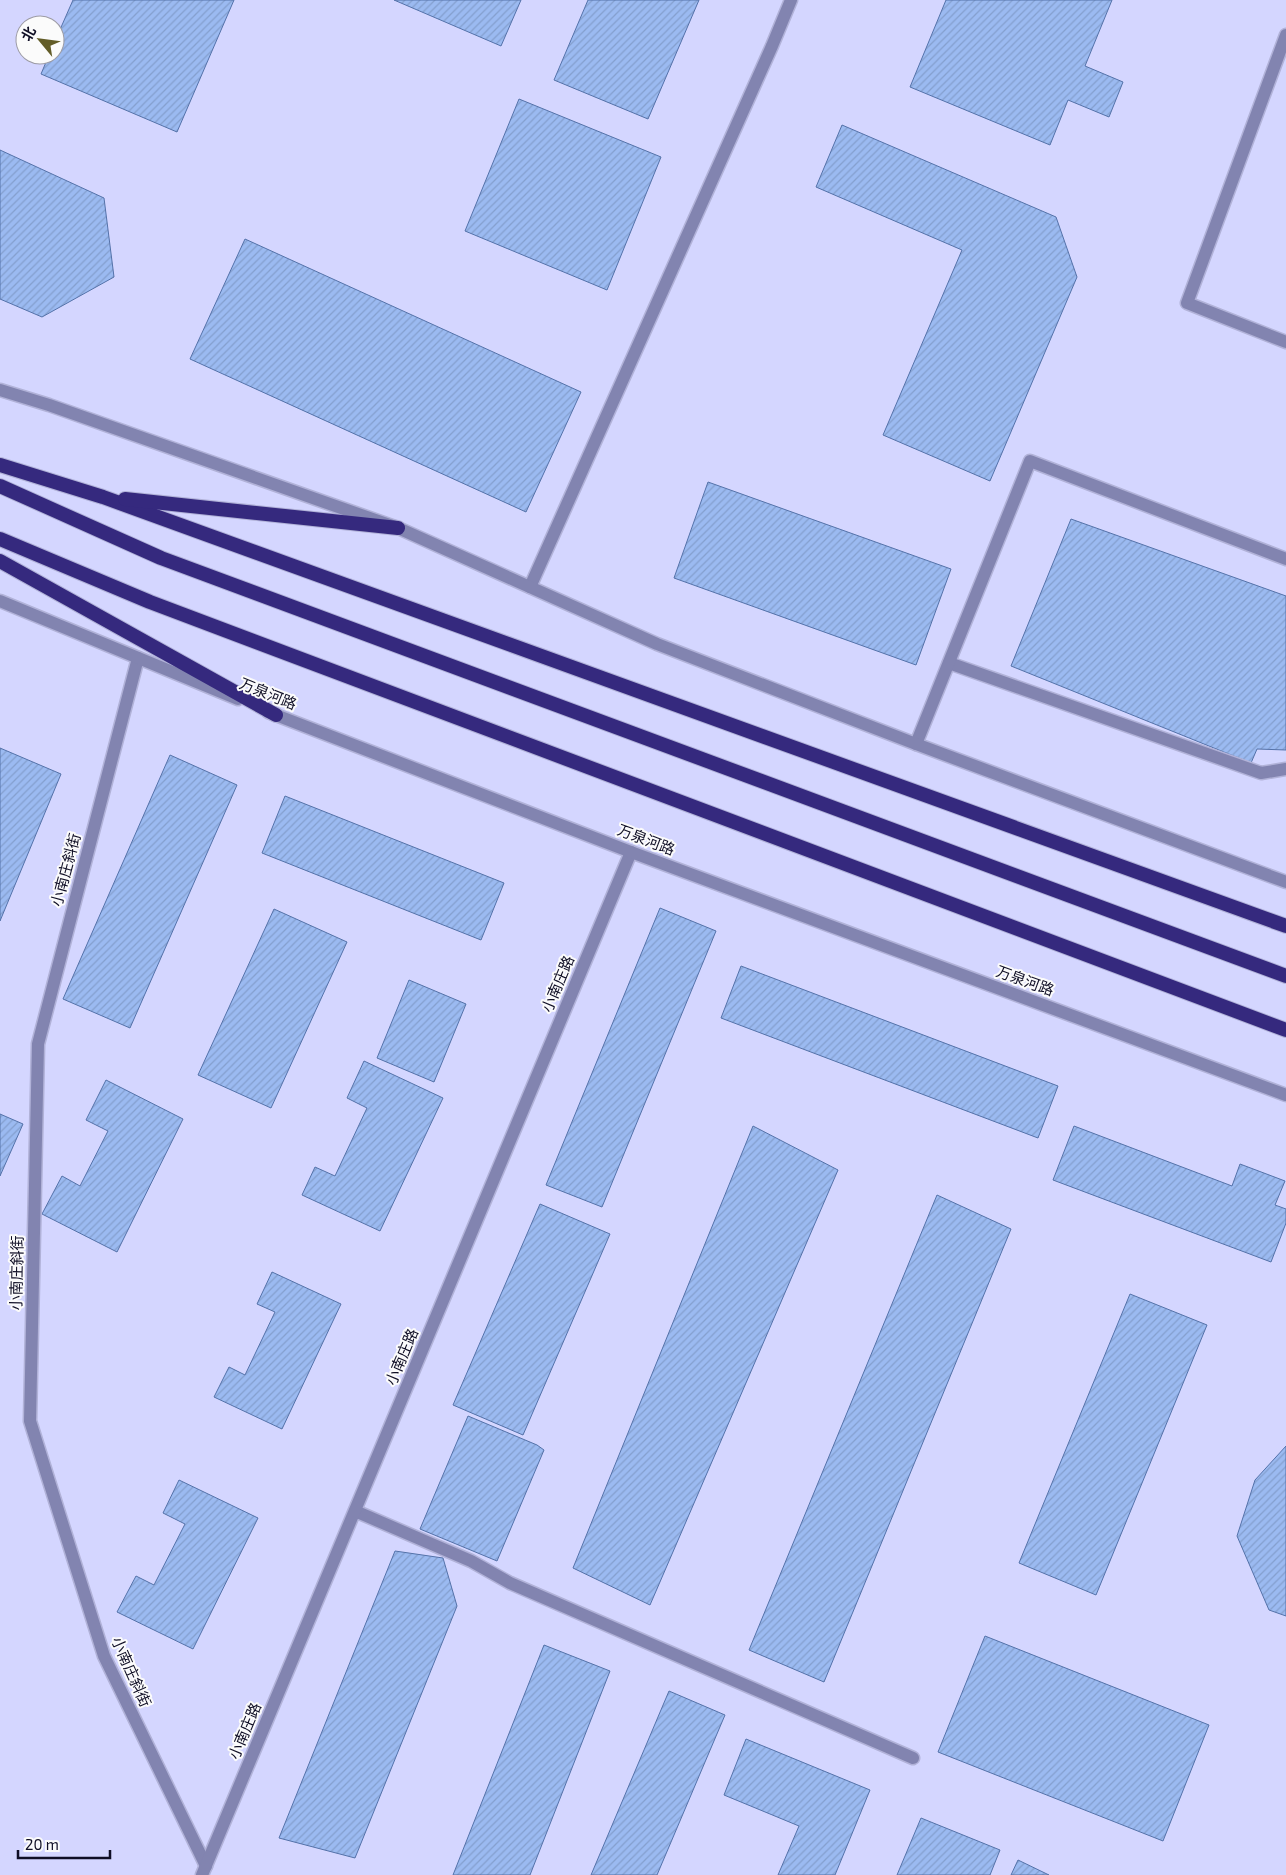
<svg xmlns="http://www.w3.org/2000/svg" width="1286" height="1875" font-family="'Exo 2','Noto Sans SC',sans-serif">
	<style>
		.building { fill: url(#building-hatch); stroke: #5472a9 }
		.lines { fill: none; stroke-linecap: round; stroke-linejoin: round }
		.service-casing { stroke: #b1b2d8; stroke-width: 15 }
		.minor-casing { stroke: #b1b2d8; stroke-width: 15 }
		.tertiary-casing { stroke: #b1b2d8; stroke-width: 15 }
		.trunk-casing { stroke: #b1b2d8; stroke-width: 16 }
		.service { stroke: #8284b0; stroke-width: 12 }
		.minor { stroke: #8284b0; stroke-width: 12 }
		.tertiary { stroke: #8284b0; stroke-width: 12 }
		.trunk { stroke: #35297e; stroke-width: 14 }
		.labels { text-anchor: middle; stroke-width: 4; stroke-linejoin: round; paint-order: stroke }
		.street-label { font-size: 15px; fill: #0f0e25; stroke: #fbfbfb }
	</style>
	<defs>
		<pattern id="building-hatch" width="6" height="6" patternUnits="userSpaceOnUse" patternTransform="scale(1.25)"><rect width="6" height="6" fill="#9bbaf1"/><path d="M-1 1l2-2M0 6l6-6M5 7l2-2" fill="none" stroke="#849fce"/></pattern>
	</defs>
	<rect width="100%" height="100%" fill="#d4d6ff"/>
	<g class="building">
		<polygon points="73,0 234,0 177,132 41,74 49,55 55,55 55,41"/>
		<polygon points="394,0 521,0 501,46"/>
		<polygon points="588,0 699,0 648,119 554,80"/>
		<polygon points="946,0 1112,0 1085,66 1123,82 1109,117 1068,100 1050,145 910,87"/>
		<polygon points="519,99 661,157 607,290 465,231"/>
		<polygon points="842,125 1056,217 1077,277 990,481 883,435 962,250 816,187"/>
		<polygon points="0,150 104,198 114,277 42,317 0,299"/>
		<polygon points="245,239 581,392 526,512 190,359"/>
		<polygon points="708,482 951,569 916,665 674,578"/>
		<polygon points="1071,519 1286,596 1286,750 1257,749 1251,763 1011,666"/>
		<polygon points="0,748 61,774 0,921"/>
		<polygon points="170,755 237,785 130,1028 63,999"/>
		<polygon points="285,796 504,883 481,940 262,853"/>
		<polygon points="660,908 716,931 602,1207 546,1185"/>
		<polygon points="274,909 347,942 271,1108 198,1075"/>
		<polygon points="741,966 1058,1086 1038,1138 721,1018"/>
		<polygon points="409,980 466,1004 434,1082 377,1058"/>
		<polygon points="364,1061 443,1098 380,1231 302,1195 315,1167 335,1176 367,1108 347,1098"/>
		<polygon points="106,1080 183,1119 117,1252 42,1214 62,1176 80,1186 108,1131 86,1120"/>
		<polygon points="0,1114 23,1124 0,1176"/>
		<polygon points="753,1126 838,1170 650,1605 573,1568"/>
		<polygon points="1074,1126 1232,1186 1240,1164 1285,1181 1275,1205 1286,1209 1286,1223 1271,1262 1053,1180"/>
		<polygon points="937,1195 1011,1229 824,1682 749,1650"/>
		<polygon points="540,1204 610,1234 523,1435 453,1405"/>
		<polygon points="272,1272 341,1304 282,1429 214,1397 229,1367 245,1375 275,1312 257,1304"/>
		<polygon points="1130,1294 1207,1325 1096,1595 1019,1563"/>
		<polygon points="468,1416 537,1445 544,1450 497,1561 420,1529"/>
		<polygon points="1286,1446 1286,1616 1269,1610 1237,1536 1255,1480"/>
		<polygon points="179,1480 258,1518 193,1649 117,1612 136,1576 154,1585 185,1524 163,1513"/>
		<polygon points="395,1551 443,1558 457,1606 355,1858 279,1838"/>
		<polygon points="985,1636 1209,1725 1163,1841 938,1752"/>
		<polygon points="544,1645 610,1671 530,1875 453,1875"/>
		<polygon points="669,1691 725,1715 657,1875 591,1875"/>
		<polygon points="746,1739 870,1790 835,1875 778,1875 799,1826 724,1795"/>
		<polygon points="921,1818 1000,1850 990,1875 897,1875"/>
		<polygon points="1018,1860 1049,1875 1011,1875"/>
	</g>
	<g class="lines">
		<g class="service-casing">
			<g id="service">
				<polyline points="138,658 38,1044 30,1421 104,1656 206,1866"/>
				<polyline points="949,663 1261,773 1286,769"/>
				<polyline points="916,744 1030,461 1286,559"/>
			</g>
		</g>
		<g class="minor-casing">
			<g id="minor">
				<polyline points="1286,35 1187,303 1286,342"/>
				<polyline points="530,587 772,46 791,0"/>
				<polyline points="355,1511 471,1561 510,1583 913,1758"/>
				<polyline points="202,1875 631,852"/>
			</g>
		</g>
		<g class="tertiary-casing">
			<g id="tertiary">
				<polyline points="0,390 49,405 398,528 657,644 916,744 1286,882"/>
				<polyline points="0,601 238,699"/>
				<polyline points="268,712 631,852 1286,1095"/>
			</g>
		</g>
		<g class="trunk-casing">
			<g id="trunk">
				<polyline points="0,465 103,497 1286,926"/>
				<polyline points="0,486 161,558 1286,976"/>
				<polyline points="125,499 398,528"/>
				<polyline points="0,539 150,602 1286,1030"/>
				<polyline points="0,561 276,715"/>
			</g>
		</g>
		<use href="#service" class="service"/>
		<use href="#minor" class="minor"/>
		<use href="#tertiary" class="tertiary"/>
		<use href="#trunk" class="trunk"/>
	</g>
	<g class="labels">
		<g class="street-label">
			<text transform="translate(268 694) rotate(22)" y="5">万泉河路</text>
			<text transform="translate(646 840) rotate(21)" y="5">万泉河路</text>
			<text transform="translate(66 870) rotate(-75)" y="5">小南庄斜街</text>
			<text transform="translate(1025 981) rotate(20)" y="5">万泉河路</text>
			<text transform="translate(558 984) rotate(-67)" y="5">小南庄路</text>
			<text transform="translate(17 1273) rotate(-89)" y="5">小南庄斜街</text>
			<text transform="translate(402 1357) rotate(-67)" y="5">小南庄路</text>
			<text transform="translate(131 1672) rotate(66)" y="5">小南庄斜街</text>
			<text transform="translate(245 1731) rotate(-67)" y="5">小南庄路</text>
		</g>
	</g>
	<g transform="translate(40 40) rotate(299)"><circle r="24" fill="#fbfbfb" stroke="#9d9ca5"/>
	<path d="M0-4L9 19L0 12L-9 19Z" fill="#625c28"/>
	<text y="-8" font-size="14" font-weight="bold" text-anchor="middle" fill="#0f0e25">北</text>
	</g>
	<path d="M18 1850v8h92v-8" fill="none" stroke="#0f0e25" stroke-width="2.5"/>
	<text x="25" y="1850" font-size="15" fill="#0f0e25" stroke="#fbfbfb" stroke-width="4" paint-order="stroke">20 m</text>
</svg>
